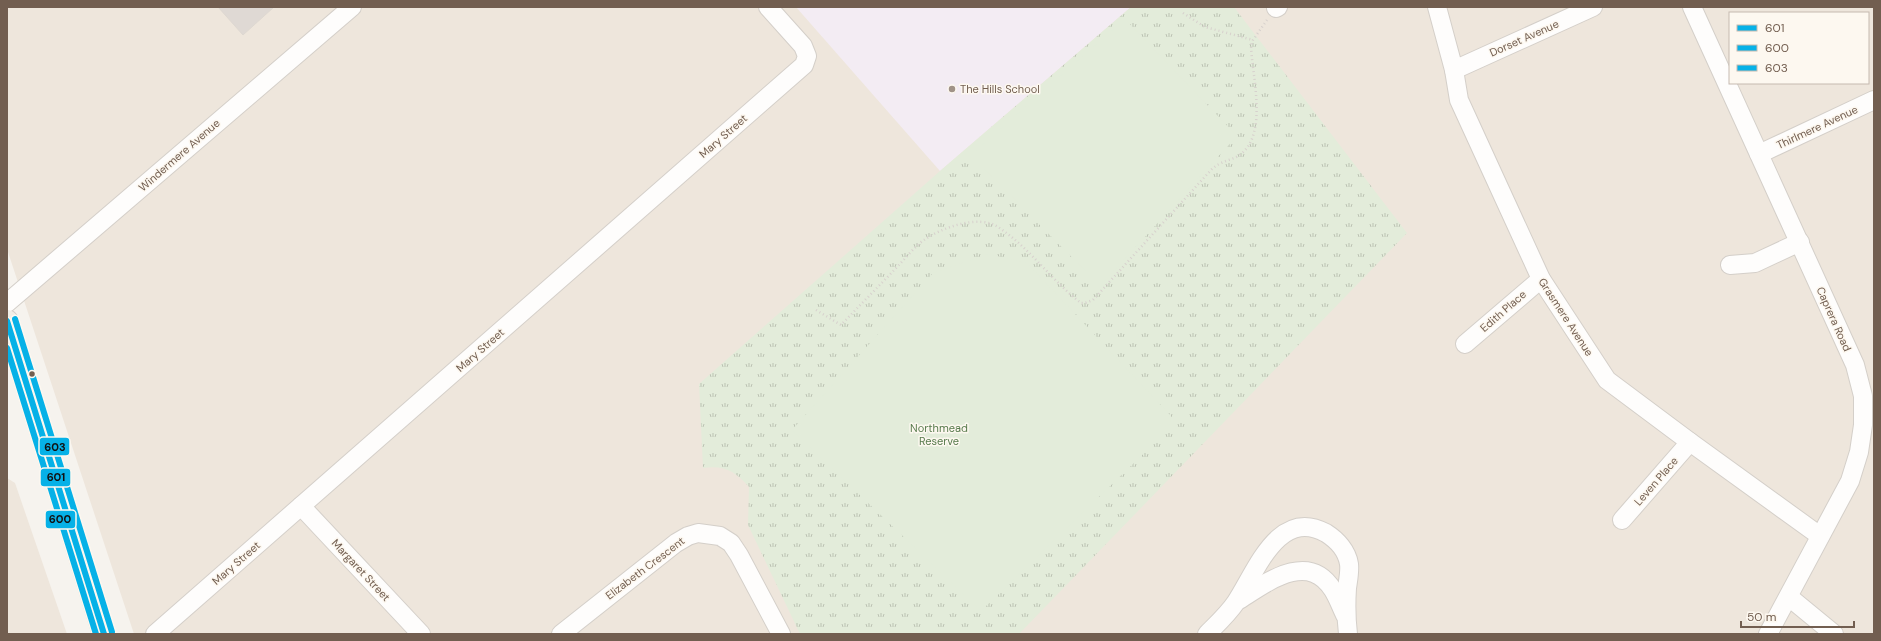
<svg xmlns="http://www.w3.org/2000/svg" width="1881" height="641" font-family="'DM Sans',sans-serif">
	<style>
		.residential { fill: #eee6dc; fill-rule: evenodd }
		.education { fill: #f3ecf3 }
		.grass { fill: url(#grass-tufts) }
		.pitch { fill: #e3ecda }
		.building { fill: #dfd9d4; stroke: #ded8d1 }
		.lines { fill: none; stroke-linecap: round; stroke-linejoin: round }
		.street-casing { stroke: #d4cfc9; stroke-width: 20 }
		.primary-casing { stroke: #d5cec8; stroke-width: 24 }
		.path { stroke: #d7d1cd; stroke-width: 2.5; stroke-dasharray: 1 3; stroke-linecap: butt }
		.street { stroke: #fefdfc; stroke-width: 18 }
		.primary { stroke: #f1eee7; stroke-width: 22 }
		.bus-1-casing { stroke: #fdf8f0; stroke-width: 9 }
		.bus-2-casing { stroke: #fdf8f0; stroke-width: 9 }
		.bus-3-casing { stroke: #fdf8f0; stroke-width: 9 }
		.bus-1 { stroke: #06b1e7; stroke-width: 6 }
		.bus-2 { stroke: #06b1e7; stroke-width: 6 }
		.bus-3 { stroke: #06b1e7; stroke-width: 6 }
		.poi-dot { fill: #a09287; stroke: #fdf8f0; stroke-width: 1.5 }
		.bus-dot { fill: #725e50; stroke: #fdf8f0; stroke-width: 1.5 }
		.labels { text-anchor: middle; stroke-width: 3; stroke-linejoin: round; paint-order: stroke }
		.street-label { font-size: 11px; fill: #725e50; stroke: #fdf8f0 }
		.poi-label { font-size: 11px; fill: #725e50; stroke: #fdf8f0; text-anchor: start }
		.park-label { font-size: 11px; fill: #587b4d; stroke: #fdf8f0 }
		.line-badge { stroke: #fdf8f0; stroke-width: 1.5 }
		.pale-badge-label { font-size: 11px; text-anchor: middle; font-weight: bold; fill: #111 }
	</style>
	<defs>
		<pattern id="grass-tufts" width="24" height="20" patternUnits="userSpaceOnUse"><rect width="24" height="20" fill="#e3ecda"/><path d="M3 7l-1-3M5 7V3M7 7l1-3M15 17l-1-3M17 17v-4M19 17l1-3" fill="none" stroke="#bcc2b3"/></pattern>
	</defs>
	<rect width="100%" height="100%" fill="#f6f3ee"/>
	<g class="residential">
		<path d="M7,7H1874V634H134L7,249ZM1730,13H1868V83H1730Z"/>
		<polygon points="7,478 15,483 67,634 7,634"/>
	</g>
	<polygon class="education" points="796,7 1131,7 940,171"/>
	<path class="grass" d="M1131,7H1234L1407,233L1019,634H800L748,525L749,487C735,471 724,465 703,468L699,384L940,171Z"/>
	<g class="pitch">
		<polygon points="1125,19 1237,136 1100,286 971,155"/>
		<polygon points="988,254 1027,263 1171,416 1169,429 981,611 792,430 933,273"/>
	</g>
	<polygon class="building" points="218,7 274,7 243,35"/>
	<g class="lines">
		<g class="street-casing">
			<g id="street">
				<polyline points="1437,7 1454,70 1459,100 1541,279 1607,380 1690,442 1820,536"/>
				<polyline points="1692,7 1855,365 1863,396 1863,425 1859,452 1850,481 1768,634"/>
				<polyline points="1276,8 1278,7"/>
				<polyline points="1454,70 1593,7"/>
				<polyline points="1759,154 1874,100"/>
				<polyline points="1730,265 1755,263 1800,242"/>
				<polyline points="7,303 352,7"/>
				<polyline points="1465,344 1541,279"/>
				<polyline points="301,506 421,634"/>
				<polyline points="1622,520 1690,442"/>
				<polyline points="1789,597 1834,634"/>
				<path d="M1239,600C1266,583 1308,550 1333,590C1338,598 1341,607 1345,615"/>
				<polyline points="155,634 804,65 807,56 803,46 768,7"/>
				<polyline points="561,634 676,543 688,536 698,533 720,536 731,543 739,555 781,634"/>
				<path d="M1207,634C1217,624 1228,614 1236,602C1256,572 1278,507 1326,533C1337,540 1347,551 1349,564C1350,571 1348,581 1347,588C1346,604 1346,618 1348,634"/>
			</g>
		</g>
		<g class="primary-casing">
			<polyline id="primary" points="7,321 104,634"/>
		</g>
		<g class="path">
			<polyline points="1183,13 1205,27 1253,40"/>
			<path d="M816,310L841,325C860,305 879,286 898,266C906,258 914,247 924,240C941,228 979,214 998,227C1030,248 1051,280 1081,303H1085L1093,300L1211,170C1221,160 1232,161 1241,154C1268,133 1252,75 1251,46L1253,40L1267,20"/>
		</g>
		<use href="#street" class="street"/>
		<use href="#primary" class="primary"/>
		<g class="bus-1-casing">
			<polyline id="bus-1" points="7,321 104,634"/>
		</g>
		<g class="bus-2-casing">
			<polyline id="bus-2" points="7,348 96,634"/>
		</g>
		<g class="bus-3-casing">
			<polyline id="bus-3" points="15,319 112,632"/>
		</g>
		<use href="#bus-1" class="bus-1"/>
		<use href="#bus-2" class="bus-2"/>
		<use href="#bus-3" class="bus-3"/>
	</g>
	<circle class="poi-dot" cx="952" cy="89" r="4"/>
	<circle class="bus-dot" cx="32" cy="374" r="3.5"/>
	<g class="labels">
		<g class="street-label">
			<text transform="translate(1524 38) rotate(-24)" y="4">Dorset Avenue</text>
			<text transform="translate(1817 127) rotate(-25)" y="4">Thirlmere Avenue</text>
			<text transform="translate(723 136) rotate(-41)" y="4">Mary Street</text>
			<text transform="translate(179 155) rotate(-41)" y="4">Windermere Avenue</text>
			<text transform="translate(1503 311) rotate(-41)" y="4">Edith Place</text>
			<text transform="translate(1566 317) rotate(57)" y="4">Grasmere Avenue</text>
			<text transform="translate(1834 319) rotate(66)" y="4">Caprera Road</text>
			<text transform="translate(480 350) rotate(-41)" y="4">Mary Street</text>
			<text transform="translate(1656 481) rotate(-49)" y="4">Leven Place</text>
			<text transform="translate(236 563) rotate(-41)" y="4">Mary Street</text>
			<text transform="translate(645 568) rotate(-37)" y="4">Elizabeth Crescent</text>
			<text transform="translate(361 570) rotate(47)" y="4">Margaret Street</text>
		</g>
		<g class="poi-label">
			<text x="960" y="93">The Hills School</text>
		</g>
		<g class="park-label">
			<text x="939" y="432">Northmead<tspan x="939" dy="13">Reserve</tspan></text>
		</g>
	</g>
	<g class="line-badge">
		<rect x="39" y="437" width="31" height="19" rx="4" fill="#06b1e7"/>
		<rect x="40" y="468" width="31" height="19" rx="4" fill="#06b1e7"/>
		<rect x="45" y="510" width="31" height="19" rx="4" fill="#06b1e7"/>
	</g>
	<g class="pale-badge-label">
		<text x="55" y="451">603</text>
		<text x="56" y="481">601</text>
		<text x="60" y="523">600</text>
	</g>
	<rect width="1881" height="641" fill="none" stroke="#725e50" stroke-width="16"/>
	<rect x="1729" y="12" width="140" height="72" fill="#fdf8f0" stroke="#c5bab0"/>
	<rect x="1737" y="25" width="20" height="6" fill="#06b1e7" stroke="#c5bab0"/>
	<text x="1765" y="32" font-size="12" fill="#725e50">601</text>
	<rect x="1737" y="45" width="20" height="6" fill="#06b1e7" stroke="#c5bab0"/>
	<text x="1765" y="52" font-size="12" fill="#725e50">600</text>
	<rect x="1737" y="65" width="20" height="6" fill="#06b1e7" stroke="#c5bab0"/>
	<text x="1765" y="72" font-size="12" fill="#725e50">603</text>
	<path d="M1741 621v6h113v-6" fill="none" stroke="#725e50" stroke-width="2"/>
	<text x="1747" y="621" font-size="12" fill="#725e50" stroke="#fdf8f0" stroke-width="3" paint-order="stroke">50 m</text>
</svg>
